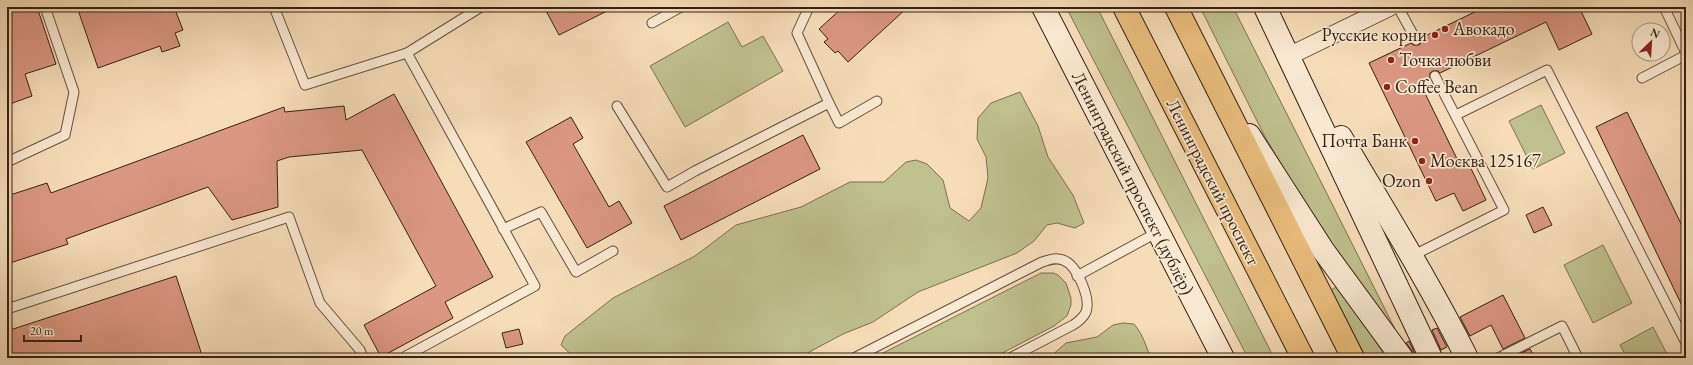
<svg xmlns="http://www.w3.org/2000/svg" width="1693" height="365" font-family="'EB Garamond',serif">
	<style>
		.green { fill: #bec08d; stroke: #7a7050 }
		.building { fill: #da9781; stroke: #352113 }
		.lines { fill: none; stroke-linecap: round; stroke-linejoin: round }
		.service-casing { stroke: #65503c; stroke-width: 11 }
		.minor-casing { stroke: #65503c; stroke-width: 19 }
		.secondary-casing { stroke: #352113; stroke-width: 24 }
		.primary-casing { stroke: #352113; stroke-width: 24 }
		.service { stroke: #f9e9d1; stroke-width: 9 }
		.minor { stroke: #f9e9d1; stroke-width: 17 }
		.secondary { stroke: #f9e9d1; stroke-width: 22 }
		.primary { stroke: #ebbe7c; stroke-width: 22 }
		.poi-dot { fill: #8f2418; stroke: #f9e9d1; stroke-width: 1.5 }
		.labels { text-anchor: middle; stroke-width: 3.5; stroke-linejoin: round; paint-order: stroke }
		.poi-label { font-size: 18px; fill: #352113; stroke: #f9e9d1; text-anchor: start }
		.street-label { font-size: 18px; fill: #352113; stroke: #f9e9d1 }
	</style>
	<rect width="100%" height="100%" fill="#f6ddb8"/>
	<filter id="stains"><feTurbulence type="fractalNoise" baseFrequency=".005" numOctaves="4"/><feColorMatrix values="0 0 0 0 .2 0 0 0 0 .09 0 0 0 0 .02 0 0 0 .5 -.17"/></filter>
	<radialGradient id="worn" r=".72"><stop offset=".6" stop-color="#630" stop-opacity="0"/><stop offset="1" stop-color="#630" stop-opacity=".3"/></radialGradient>
	<g class="green">
		<polygon points="1066,7 1097,7 1274,358 1248,358"/>
		<polygon points="1200,7 1233,7 1402,343 1321,230 1265,137"/>
		<polygon points="728,22 742,47 763,36 783,71 685,127 650,66"/>
		<polygon points="1020,92 1038,126 1048,157 1073,195 1084,223 1075,228 1057,223 1047,225 1034,241 1017,253 918,292 873,322 843,334 798,358 575,358 561,345 565,336 613,298 695,256 736,225 801,207 850,182 884,182 906,162 916,160 927,164 943,180 950,208 969,221 981,208 988,178 986,157 977,139 978,118 991,103"/>
		<polygon points="1541,105 1565,153 1533,169 1509,121"/>
		<polygon points="1603,245 1632,303 1593,323 1564,265"/>
		<polygon points="1041,273 1053,273 1058,275 1066,283 1071,298 1071,305 1067,316 1054,326 993,358 873,358"/>
		<polygon points="1338,286 1387,358 1366,358 1331,290"/>
		<path d="M1123,323L1134,324C1144,336 1145,345 1151,358H1045L1051,356L1066,343L1097,337L1113,325Z"/>
		<polygon points="1653,327 1669,358 1627,358 1620,345"/>
	</g>
	<g class="building">
		<polygon points="7,7 37,7 56,64 25,74 32,96 7,105"/>
		<polygon points="77,7 174,7 183,30 175,33 180,46 162,52 160,46 98,68"/>
		<polygon points="544,7 615,7 559,35"/>
		<polygon points="843,7 908,7 848,62 838,51 835,53 824,42 828,39 819,29"/>
		<polygon points="1485,7 1579,7 1592,34 1559,50 1546,22 1440,73 1438,71 1433,71 1430,73 1430,79 1420,83 1459,163 1467,160 1486,200 1463,211 1454,193 1436,201 1369,63 1411,43 1413,45 1419,45 1421,43 1421,38"/>
		<polygon points="394,94 493,277 445,302 453,318 381,357 364,325 436,286 362,150 289,157 277,161 278,207 232,220 208,187 66,239 68,244 7,264 7,196 47,183 51,193 284,107 285,112 344,106 346,120"/>
		<polygon points="1627,112 1686,234 1686,314 1596,127"/>
		<polygon points="571,117 583,138 573,144 609,207 619,201 632,223 587,248 526,142"/>
		<polygon points="803,135 820,169 681,240 664,206"/>
		<polygon points="1543,207 1552,225 1534,233 1526,215"/>
		<polygon points="176,276 203,358 7,358 7,331"/>
		<polygon points="1503,295 1525,338 1503,349 1491,325 1470,336 1460,317"/>
		<polygon points="1437,328 1447,347 1441,350 1432,330"/>
		<polygon points="519,329 523,344 506,348 502,333"/>
		<polygon points="1409,341 1417,358 1414,358 1412,351 1406,343"/>
		<polygon points="1530,349 1535,358 1511,358"/>
	</g>
	<g class="lines">
		<g class="service-casing">
			<g id="service">
				<polyline points="274,7 305,85 407,53"/>
				<polyline points="1398,7 1416,40"/>
				<polyline points="1664,7 1686,53"/>
				<polyline points="652,23 681,7"/>
				<polyline points="1642,78 1686,55"/>
				<polyline points="829,103 839,123 877,101"/>
				<polyline points="617,106 667,187 695,171 829,103 797,33 809,7"/>
				<polyline points="1456,115 1547,70 1686,343"/>
				<polyline points="7,162 65,135 74,92 45,7"/>
				<polyline points="503,229 541,212 576,272 613,251"/>
				<polyline points="1412,256 1504,210 1435,76"/>
				<polyline points="1077,276 1158,232"/>
				<polyline points="7,309 289,217 320,303 360,350 363,358"/>
				<polyline points="406,356 535,286 407,53 481,7"/>
				<path d="M854,358L1042,262C1049,260 1055,257 1063,260C1077,265 1091,298 1086,312C1083,318 1078,322 1073,325L1010,358"/>
				<polyline points="1498,358 1562,326 1578,358"/>
			</g>
		</g>
		<g class="minor-casing">
			<polyline id="minor" points="1291,55 1390,7"/>
		</g>
		<g class="secondary-casing">
			<g id="secondary">
				<polyline points="1043,7 1223,358"/>
				<polyline points="1265,7 1431,358"/>
				<polyline points="1249,135 1323,250 1402,358"/>
				<path d="M1341,137C1384,210 1429,282 1467,358"/>
			</g>
		</g>
		<g class="primary-casing">
			<g id="primary">
				<polyline points="1124,7 1303,358"/>
				<polyline points="1176,7 1353,358"/>
			</g>
		</g>
		<use href="#service" class="service"/>
		<use href="#minor" class="minor"/>
		<use href="#secondary" class="secondary"/>
		<use href="#primary" class="primary"/>
	</g>
	<g class="poi-dot">
		<circle cx="1445" cy="29" r="4"/>
		<circle cx="1435" cy="35" r="4"/>
		<circle cx="1391" cy="60" r="4"/>
		<circle cx="1387" cy="87" r="4"/>
		<circle cx="1415" cy="141" r="4"/>
		<circle cx="1422" cy="161" r="4"/>
		<circle cx="1429" cy="181" r="4"/>
	</g>
	<g class="labels">
		<g class="poi-label">
			<text x="1453" y="35">Авокадо</text>
			<text x="1427" y="41" text-anchor="end">Русские корни</text>
			<text x="1399" y="66">Точка любви</text>
			<text x="1395" y="93">Coffee Bean</text>
			<text x="1407" y="147" text-anchor="end">Почта Банк</text>
			<text x="1430" y="167">Москва 125167</text>
			<text x="1421" y="187" text-anchor="end">Ozon</text>
		</g>
		<g class="street-label">
			<text transform="translate(1213 182) rotate(63)" y="6">Ленинградский проспект</text>
			<text transform="translate(1133 183) rotate(63)" y="6">Ленинградский проспект (дублёр)</text>
		</g>
	</g>
	<rect width="1693" height="365" fill="none" stroke="#f6ddb8" stroke-width="24"/>
	<rect x="8" y="8" width="1677" height="349" fill="none" stroke="#352113" stroke-width="2"/>
	<rect x="12" y="12" width="1669" height="341" fill="none" stroke="#352113"/>
	<g transform="translate(1651 42) rotate(25)"><circle r="19" fill="#f9e9d1" stroke="#ab9985"/>
	<path d="M0-3L7 15L0 10L-7 15Z" fill="#8f2418"/>
	<text y="-6" font-size="11" font-weight="bold" text-anchor="middle" fill="#352113">N</text>
	</g>
	<path d="M24 335v6h57v-6" fill="none" stroke="#352113" stroke-width="2"/>
	<text x="30" y="335" font-size="12" fill="#352113" stroke="#f9e9d1" stroke-width="3" paint-order="stroke">20 m</text>
	<rect width="100%" height="100%" filter="url(#stains)"/>
	<rect width="100%" height="100%" fill="url(#worn)"/>
</svg>
